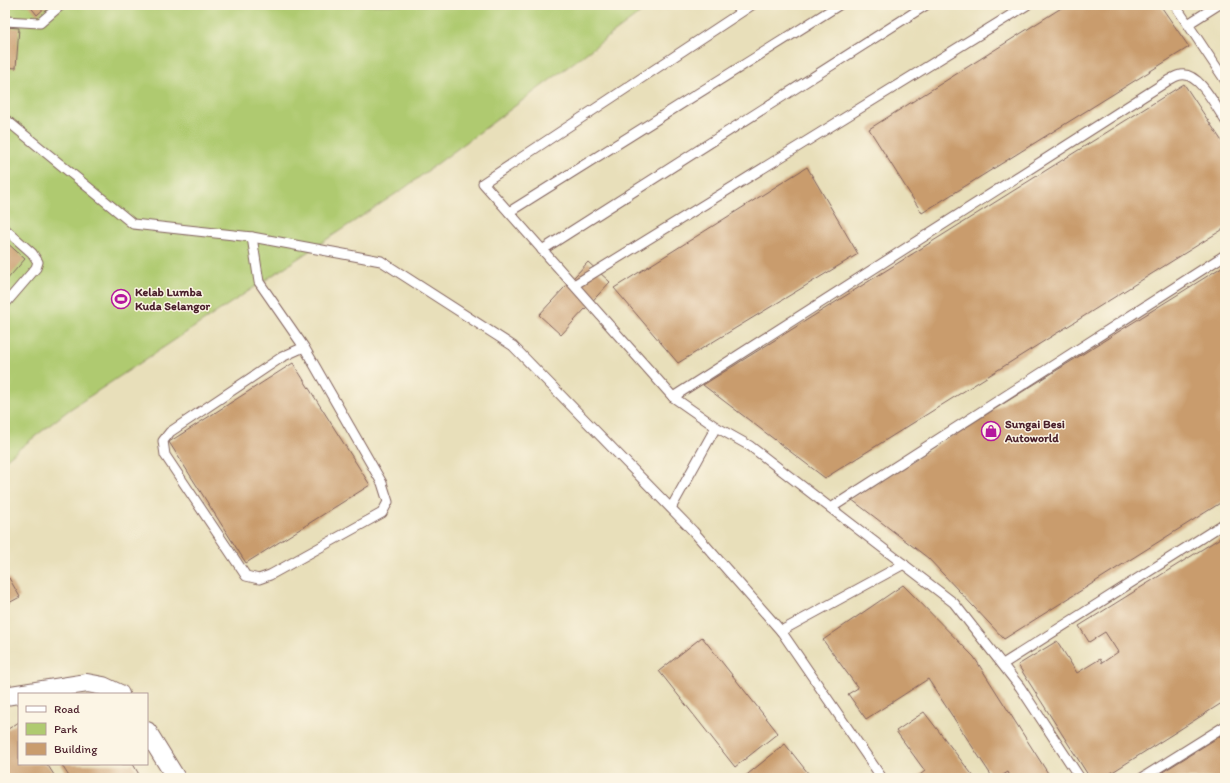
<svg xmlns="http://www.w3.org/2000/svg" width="1230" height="783" font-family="Itim,sans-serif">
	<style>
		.park { fill: #afca70; stroke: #7c744e }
		.building { fill: #c99c6d }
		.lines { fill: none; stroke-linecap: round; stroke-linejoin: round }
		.service-casing { stroke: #81625d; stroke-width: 11 }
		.minor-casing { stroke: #81625d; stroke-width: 20 }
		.service { stroke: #fff; stroke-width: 9 }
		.minor { stroke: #fff; stroke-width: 18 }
		.labels { text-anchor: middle; stroke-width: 3; stroke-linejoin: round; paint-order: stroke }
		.poi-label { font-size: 12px; font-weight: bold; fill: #4a1f2b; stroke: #fcf5e5; text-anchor: start }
	</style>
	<rect width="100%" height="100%" fill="#fcf5e5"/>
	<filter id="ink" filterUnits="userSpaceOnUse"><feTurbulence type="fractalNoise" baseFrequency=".025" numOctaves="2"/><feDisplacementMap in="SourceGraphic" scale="8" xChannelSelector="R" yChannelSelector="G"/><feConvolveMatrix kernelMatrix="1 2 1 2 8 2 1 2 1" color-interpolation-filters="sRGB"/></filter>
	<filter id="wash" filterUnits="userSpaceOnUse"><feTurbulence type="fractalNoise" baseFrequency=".012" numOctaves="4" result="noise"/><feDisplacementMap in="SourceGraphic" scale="16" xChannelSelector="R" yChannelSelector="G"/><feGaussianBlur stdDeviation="0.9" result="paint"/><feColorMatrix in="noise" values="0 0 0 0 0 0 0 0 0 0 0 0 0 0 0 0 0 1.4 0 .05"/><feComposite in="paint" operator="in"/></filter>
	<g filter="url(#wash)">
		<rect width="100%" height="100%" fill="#e8dfba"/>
		<polygon class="park" points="5,5 651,5 406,187 69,410 5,460"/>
		<g id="blocks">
			<g class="building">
				<polygon points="29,5 48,5 37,15"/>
				<polygon points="1066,5 1160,5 1189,47 922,213 869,129"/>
				<polygon points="5,27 19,28 16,68 5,67"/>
				<polygon points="1184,84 1225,146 1225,228 825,478 703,385"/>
				<polygon points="807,167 858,254 678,363 614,288"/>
				<polygon points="5,241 25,259 5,282"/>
				<polygon points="588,262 610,282 561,335 539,315"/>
				<polygon points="1225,265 1225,500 1004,639 928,558 851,499"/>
				<polygon points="293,363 370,485 246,563 169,442"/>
				<polygon points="1225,535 1225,701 1103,778 1090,778 1018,665 1057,641 1077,673 1100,659 1102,663 1118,652 1105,632 1089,642 1079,626"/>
				<polygon points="9,578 20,597 5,605 5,581"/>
				<polygon points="903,585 974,657 1051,778 1011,778 1008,772 998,778 993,778 928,679 866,719 848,694 858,688 823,640"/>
				<polygon points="702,637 778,733 735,767 659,671"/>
				<polygon points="924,712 967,768 975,778 916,778 925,771 896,731"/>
				<polygon points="19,722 19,764 47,764 56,778 5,778 5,731"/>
				<polygon points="1225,733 1225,778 1153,778"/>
				<polygon points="785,744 812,778 743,778"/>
				<polygon points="61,764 133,764 141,778 70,778"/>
			</g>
		</g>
	</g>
	<g filter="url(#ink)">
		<use href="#blocks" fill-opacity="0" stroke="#81625d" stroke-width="1"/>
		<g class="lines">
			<g class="service-casing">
				<g id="service">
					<polyline points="752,5 483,183 673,397 716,427 750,446 954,603 1020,687 1080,778"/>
					<polyline points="1175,5 1225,80"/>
					<polyline points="5,21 40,23 61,5"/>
					<polyline points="1188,24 1218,5"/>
					<polyline points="5,119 133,224 252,237 381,261 513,346 693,531 781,631 882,778"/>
					<polyline points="509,212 839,5"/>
					<polyline points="5,229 32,253 38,262 36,268 5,304"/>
					<polyline points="252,237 259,282 304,347 382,483 388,502 382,513 270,575 259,579 246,576 165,455 163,441 170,432 282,357 304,347"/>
					<polyline points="542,250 926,5"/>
					<polyline points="574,285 1027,5"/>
					<path d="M673,397L1169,80C1173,78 1177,75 1181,75C1199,72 1216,107 1225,120"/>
					<polyline points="671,508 716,427"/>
					<polyline points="831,508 1225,255"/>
					<polyline points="781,631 904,564"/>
					<polyline points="1003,664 1225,523"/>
					<polyline points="1142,778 1225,726"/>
				</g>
			</g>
			<g class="minor-casing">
				<g id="minor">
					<polyline points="5,696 87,683 103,686 120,694"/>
					<polyline points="147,731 176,778"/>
				</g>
			</g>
			<use href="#service" class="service"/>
			<use href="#minor" class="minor"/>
		</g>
	</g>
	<defs>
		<g id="stadium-ring" transform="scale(1)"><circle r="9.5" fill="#fcf5e5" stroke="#b5179e" stroke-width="1.5"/><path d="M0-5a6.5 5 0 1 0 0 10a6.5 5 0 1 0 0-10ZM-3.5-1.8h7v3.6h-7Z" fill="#b5179e"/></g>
		<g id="shop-ring" transform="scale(1)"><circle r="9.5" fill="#fcf5e5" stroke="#b5179e" stroke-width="1.5"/><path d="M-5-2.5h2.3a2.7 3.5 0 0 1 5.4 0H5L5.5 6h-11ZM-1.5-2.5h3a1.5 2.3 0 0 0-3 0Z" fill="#b5179e"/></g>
	</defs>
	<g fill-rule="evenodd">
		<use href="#stadium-ring" x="121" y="299"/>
		<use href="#shop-ring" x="991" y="431"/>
	</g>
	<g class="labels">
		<g class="poi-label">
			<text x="135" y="296">Kelab Lumba<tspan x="135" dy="14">Kuda Selangor</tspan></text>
			<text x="1005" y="428">Sungai Besi<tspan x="1005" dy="14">Autoworld</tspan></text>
		</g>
	</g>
	<rect width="1230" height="783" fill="none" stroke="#fcf5e5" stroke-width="20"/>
	<rect x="18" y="693" width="130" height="72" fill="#fcf5e5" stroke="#b59f9b"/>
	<rect x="26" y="706" width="20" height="6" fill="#ffffff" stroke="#b59f9b"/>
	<text x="54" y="713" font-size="12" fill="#4a1f2b">Road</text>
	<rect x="26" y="723" width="20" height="12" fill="#afca70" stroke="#b59f9b"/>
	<text x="54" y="733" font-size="12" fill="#4a1f2b">Park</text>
	<rect x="26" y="743" width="20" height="12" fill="#c99c6d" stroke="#b59f9b"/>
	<text x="54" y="753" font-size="12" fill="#4a1f2b">Building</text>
</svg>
